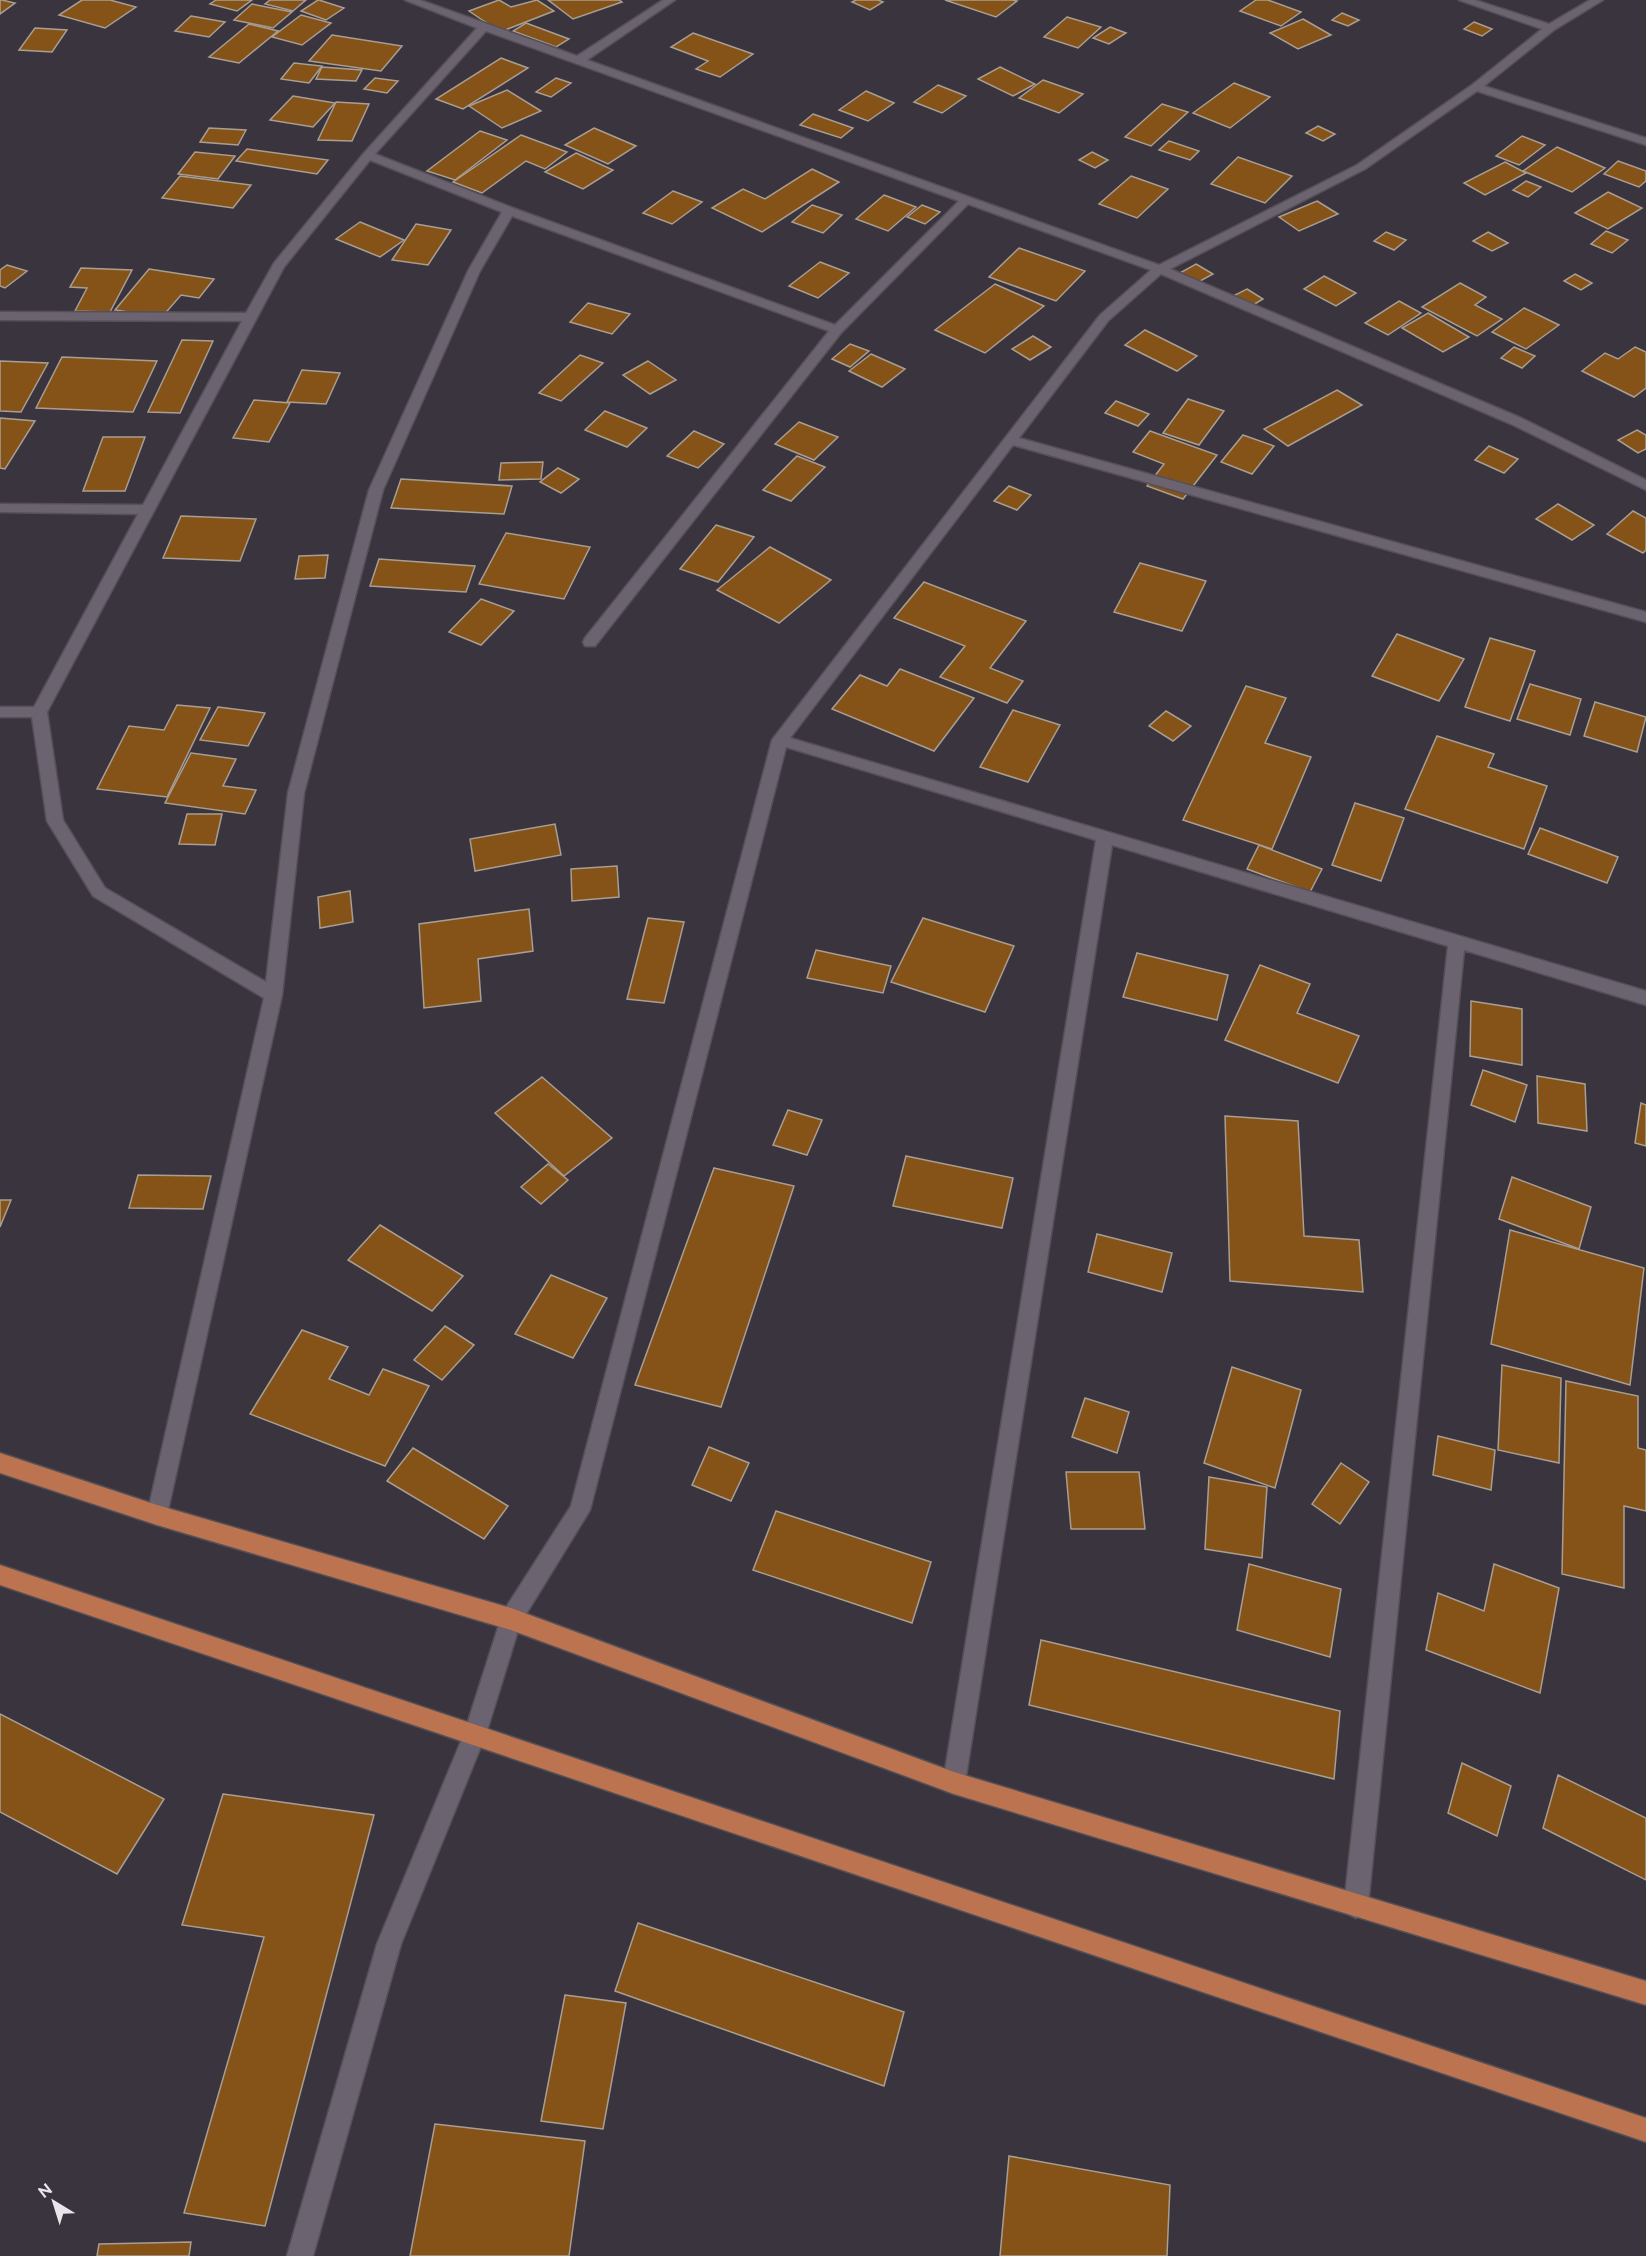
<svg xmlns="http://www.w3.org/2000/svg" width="1646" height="2256" font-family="Raleway,sans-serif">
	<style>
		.building { fill: #855317; stroke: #a99e93; stroke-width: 1.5 }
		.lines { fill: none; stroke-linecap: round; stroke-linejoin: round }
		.minor-casing { stroke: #555058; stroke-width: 3 }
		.major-casing { stroke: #555058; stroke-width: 3 }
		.minor { fill: #6b636f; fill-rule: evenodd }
		.major { fill: #bc734f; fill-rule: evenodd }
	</style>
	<rect width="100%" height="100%" fill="#3a343e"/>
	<g class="building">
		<polygon points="0,0 2,0 15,3 0,14"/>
		<polygon points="82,0 110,0 136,7 105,28 59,15"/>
		<polygon points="216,0 252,0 237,11 210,4"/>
		<polygon points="270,0 306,0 293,11 265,4"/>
		<polygon points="318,0 319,0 344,8 326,20 301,11"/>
		<polygon points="499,0 511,7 537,0 554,11 500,32 469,11"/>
		<polygon points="548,0 619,0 622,2 573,19"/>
		<polygon points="856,0 878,0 883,2 870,10 852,2"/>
		<polygon points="945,0 1012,0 1017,1 996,17"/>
		<polygon points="1256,0 1268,0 1301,12 1281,26 1240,11"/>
		<polygon points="252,4 292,12 273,28 234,20"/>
		<polygon points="1342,13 1359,20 1348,26 1332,20"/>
		<polygon points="301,15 331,23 302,45 272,37"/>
		<polygon points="191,16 225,22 209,37 175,31"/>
		<polygon points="1067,17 1101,27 1078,48 1044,37"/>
		<polygon points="1303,19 1331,35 1298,49 1270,33"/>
		<polygon points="1474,22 1492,29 1482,36 1464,29"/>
		<polygon points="526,23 569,39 556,47 513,31"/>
		<polygon points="249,24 278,31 239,63 209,57"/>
		<polygon points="1110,27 1126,33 1109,44 1093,38"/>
		<polygon points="35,28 67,30 52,52 19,50"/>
		<polygon points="693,33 753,54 720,77 696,69 708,61 671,47"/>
		<polygon points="332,35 402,46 381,71 309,61"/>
		<polygon points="501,58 528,68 463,109 436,99"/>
		<polygon points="294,63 322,66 309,83 281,79"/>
		<polygon points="322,67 362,70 356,81 316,79"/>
		<polygon points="1000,67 1035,84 1013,96 978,79"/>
		<polygon points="375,78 398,81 387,93 364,89"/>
		<polygon points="556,78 571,83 551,97 536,92"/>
		<polygon points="1043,80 1083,94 1059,113 1019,98"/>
		<polygon points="1234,83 1270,97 1230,128 1193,113"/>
		<polygon points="938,85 966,96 942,113 914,102"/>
		<polygon points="507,90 541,111 502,128 469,106"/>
		<polygon points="866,91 894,103 868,121 839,110"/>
		<polygon points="293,96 335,103 313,127 270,120"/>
		<polygon points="336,102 369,104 352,141 318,140"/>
		<polygon points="1162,104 1188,112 1151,146 1125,137"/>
		<polygon points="813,114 853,128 841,138 800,125"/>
		<polygon points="1318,126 1335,134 1323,141 1306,133"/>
		<polygon points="209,128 246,130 238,145 200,142"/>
		<polygon points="594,128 636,146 608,164 565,145"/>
		<polygon points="480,131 507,140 455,180 427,171"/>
		<polygon points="521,135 567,152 545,169 526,161 482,193 453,182"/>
		<polygon points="1522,136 1545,145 1519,165 1496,156"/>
		<polygon points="1169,141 1199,151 1190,160 1159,150"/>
		<polygon points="1557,147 1605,168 1572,192 1523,171"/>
		<polygon points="247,149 328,160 317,174 236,161"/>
		<polygon points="195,152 235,156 218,179 178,174"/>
		<polygon points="1092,152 1108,160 1095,168 1079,160"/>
		<polygon points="576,153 613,170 583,189 545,172"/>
		<polygon points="1238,157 1292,176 1265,203 1211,184"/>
		<polygon points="1618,161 1646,171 1646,181 1639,187 1604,174"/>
		<polygon points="1505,162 1526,173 1485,195 1464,183"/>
		<polygon points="812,169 839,182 762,232 712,208 743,189 765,199"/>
		<polygon points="180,176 251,185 233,208 162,198"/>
		<polygon points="1131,176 1168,189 1137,218 1099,204"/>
		<polygon points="1526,181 1541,187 1528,197 1513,190"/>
		<polygon points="673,191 702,202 672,224 643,213"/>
		<polygon points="1608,192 1642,208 1608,229 1575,213"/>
		<polygon points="884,195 916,207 888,231 856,219"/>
		<polygon points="1317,201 1338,214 1299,231 1279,217"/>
		<polygon points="812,205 842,215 823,233 792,222"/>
		<polygon points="922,205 940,212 925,224 907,217"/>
		<polygon points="360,222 404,240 380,257 336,239"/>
		<polygon points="416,224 451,230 428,265 392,260"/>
		<polygon points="1606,231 1628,240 1612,253 1591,244"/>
		<polygon points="1386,232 1406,240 1394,250 1374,241"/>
		<polygon points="1488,232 1508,243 1492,251 1473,241"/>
		<polygon points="1019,248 1085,271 1056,301 989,277"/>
		<polygon points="820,262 849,273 818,298 789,286"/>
		<polygon points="1196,264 1213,274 1195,284 1178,274"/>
		<polygon points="7,265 27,271 5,288 0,286 0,270"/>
		<polygon points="81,268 132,270 110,312 75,311 87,288 70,287"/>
		<polygon points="149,269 214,279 199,298 181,295 162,317 115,310"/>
		<polygon points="1575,274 1592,283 1581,290 1564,281"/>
		<polygon points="1324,276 1356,293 1336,306 1304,289"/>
		<polygon points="1460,283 1486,297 1475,305 1502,319 1477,336 1422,307"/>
		<polygon points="995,284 1044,306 985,353 935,330"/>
		<polygon points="1247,289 1263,299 1248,308 1231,297"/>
		<polygon points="1399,301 1421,313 1388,335 1365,323"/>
		<polygon points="588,303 630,314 612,334 570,322"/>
		<polygon points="1524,308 1559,325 1526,349 1492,332"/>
		<polygon points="1428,313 1469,337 1443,352 1402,328"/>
		<polygon points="1145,330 1197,356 1177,371 1125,345"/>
		<polygon points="1033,336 1051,347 1030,360 1012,349"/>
		<polygon points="182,340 213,341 180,413 148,412"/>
		<polygon points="850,344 869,351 850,367 832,359"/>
		<polygon points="1514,347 1535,356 1522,368 1501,358"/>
		<polygon points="1635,347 1646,352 1646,388 1634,397 1582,371 1605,353 1618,359"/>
		<polygon points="871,354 905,369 882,387 849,371"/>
		<polygon points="580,355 603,363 561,401 539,393"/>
		<polygon points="62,357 157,361 133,412 36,408"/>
		<polygon points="0,361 48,363 21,412 0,411"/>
		<polygon points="648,361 676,380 650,394 623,375"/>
		<polygon points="302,370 340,373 326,404 287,402"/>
		<polygon points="1337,390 1362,405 1288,446 1264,429"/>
		<polygon points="1188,399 1224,411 1199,445 1163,433"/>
		<polygon points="254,400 290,403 269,442 233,438"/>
		<polygon points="1116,401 1149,414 1138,426 1105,413"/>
		<polygon points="605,411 647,428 627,447 585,430"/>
		<polygon points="0,418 35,421 5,469 0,468"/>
		<polygon points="799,422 838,437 814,460 775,444"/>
		<polygon points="1637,430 1646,435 1646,449 1638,453 1618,440"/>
		<polygon points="694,431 724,444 698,468 667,456"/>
		<polygon points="1150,431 1217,455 1183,499 1147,486 1164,464 1133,452"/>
		<polygon points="1243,435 1274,446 1252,474 1221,462"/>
		<polygon points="103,437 145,437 125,491 83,491"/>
		<polygon points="1489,446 1518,459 1504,473 1475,460"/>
		<polygon points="797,456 825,467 791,501 763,490"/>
		<polygon points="543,462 541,479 499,480 501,463"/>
		<polygon points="558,468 579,479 561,493 540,482"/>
		<polygon points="401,479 512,486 504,514 391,508"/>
		<polygon points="1009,486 1031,495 1017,510 994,501"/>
		<polygon points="1558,504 1594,525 1572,540 1536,519"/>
		<polygon points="1633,511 1646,518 1646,550 1643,553 1607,534"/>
		<polygon points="181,516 256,519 240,561 163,558"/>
		<polygon points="716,525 754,537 718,582 680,569"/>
		<polygon points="506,533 590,547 564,599 479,584"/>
		<polygon points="770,547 831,580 779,623 717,590"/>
		<polygon points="328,555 325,578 295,579 299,556"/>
		<polygon points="379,559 475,566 466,592 370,586"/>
		<polygon points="1140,563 1206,581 1182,631 1114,612"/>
		<polygon points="924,582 1026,621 990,668 1023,681 1007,703 940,677 965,646 894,618"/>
		<polygon points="481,599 514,611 481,645 449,632"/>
		<polygon points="1397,634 1464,659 1439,701 1372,676"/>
		<polygon points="1490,638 1535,651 1510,721 1465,707"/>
		<polygon points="900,669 974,698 934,751 832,709 860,675 887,686"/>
		<polygon points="1530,684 1581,699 1570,735 1517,719"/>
		<polygon points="1246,686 1286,698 1265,743 1311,757 1272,849 1183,820"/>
		<polygon points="1595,702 1646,717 1637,752 1584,736"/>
		<polygon points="177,705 210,708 167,797 97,789 129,726 164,730"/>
		<polygon points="218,707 265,713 248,746 200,740"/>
		<polygon points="1013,710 1060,725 1028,782 980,767"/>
		<polygon points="1166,711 1191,726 1173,741 1149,726"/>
		<polygon points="1437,736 1494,754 1488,767 1547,786 1524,849 1405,809"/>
		<polygon points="191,753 236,759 223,786 256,790 245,814 165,803"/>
		<polygon points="1355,803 1404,818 1381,881 1332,865"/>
		<polygon points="187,814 222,814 215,845 179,844"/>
		<polygon points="555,824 561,855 475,871 470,839"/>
		<polygon points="1540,828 1618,857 1607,883 1528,854"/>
		<polygon points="1259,845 1322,869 1310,892 1247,869"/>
		<polygon points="617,866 619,897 572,901 571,869"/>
		<polygon points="350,891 353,922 320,928 318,897"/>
		<polygon points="529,909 533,951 478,959 481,1001 424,1008 419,924"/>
		<polygon points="648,918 684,922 664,1003 627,999"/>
		<polygon points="923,918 1014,946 985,1012 891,982"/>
		<polygon points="816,950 891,966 883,993 807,978"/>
		<polygon points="1137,953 1228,975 1217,1020 1123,997"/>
		<polygon points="1260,965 1310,984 1297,1013 1359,1036 1338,1083 1225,1040"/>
		<polygon points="1471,1001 1522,1009 1522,1065 1470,1056"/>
		<polygon points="1483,1070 1527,1085 1515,1122 1471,1105"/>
		<polygon points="1537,1076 1585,1084 1587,1131 1538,1123"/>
		<polygon points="542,1077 612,1138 564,1176 495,1113"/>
		<polygon points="1641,1103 1646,1105 1646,1146 1635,1143"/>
		<polygon points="788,1110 822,1120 807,1155 773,1145"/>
		<polygon points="1225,1116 1298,1121 1304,1236 1359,1240 1363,1292 1230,1281"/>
		<polygon points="906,1156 1013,1178 1002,1228 893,1206"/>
		<polygon points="548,1164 568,1180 541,1204 521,1187"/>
		<polygon points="714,1168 794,1186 721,1407 635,1385"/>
		<polygon points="138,1175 211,1176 203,1209 129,1208"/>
		<polygon points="1512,1177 1591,1207 1579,1249 1499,1219"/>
		<polygon points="0,1200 11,1200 0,1227"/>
		<polygon points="380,1225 463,1276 432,1311 348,1260"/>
		<polygon points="1510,1230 1644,1268 1630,1385 1491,1344"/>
		<polygon points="1097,1234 1172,1253 1162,1292 1088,1272"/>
		<polygon points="551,1275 607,1298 573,1358 515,1334"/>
		<polygon points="445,1326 474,1345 442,1380 414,1360"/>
		<polygon points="302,1330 348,1347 329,1379 369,1395 383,1369 429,1386 385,1466 250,1414"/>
		<polygon points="1502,1365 1561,1378 1559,1463 1498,1450"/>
		<polygon points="1232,1367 1301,1390 1275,1488 1204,1463"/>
		<polygon points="1566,1381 1638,1396 1638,1448 1646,1450 1646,1511 1624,1506 1624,1588 1562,1574"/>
		<polygon points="1085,1398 1129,1412 1117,1453 1072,1437"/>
		<polygon points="1438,1436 1495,1450 1491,1490 1433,1475"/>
		<polygon points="709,1447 749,1463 731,1501 692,1485"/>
		<polygon points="413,1448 508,1506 484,1539 387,1481"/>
		<polygon points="1341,1463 1369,1482 1340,1524 1312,1504"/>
		<polygon points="1066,1472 1139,1472 1145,1529 1071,1529"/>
		<polygon points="1209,1477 1267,1487 1262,1558 1205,1549"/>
		<polygon points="776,1511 931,1562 912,1623 753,1570"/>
		<polygon points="1249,1564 1341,1589 1330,1657 1237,1630"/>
		<polygon points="1494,1564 1559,1588 1540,1693 1426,1650 1438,1593 1484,1611"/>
		<polygon points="1041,1640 1340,1711 1334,1779 1029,1705"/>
		<polygon points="0,1714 164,1799 117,1874 0,1812"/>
		<polygon points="1462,1763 1511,1786 1497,1836 1448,1813"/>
		<polygon points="1558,1775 1646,1818 1646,1880 1543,1828"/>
		<polygon points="223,1794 374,1815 265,2226 184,2213 264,1937 182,1925"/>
		<polygon points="638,1923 904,2012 884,2086 615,1991"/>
		<polygon points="565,1995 626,2003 603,2129 541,2121"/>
		<polygon points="435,2124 585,2141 569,2256 410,2256"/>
		<polygon points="1009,2156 1170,2185 1167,2256 1000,2256"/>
		<polygon points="191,2242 189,2256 97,2256 99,2244"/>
	</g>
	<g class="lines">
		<g class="minor-casing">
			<path id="minor" d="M405,0H420L577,56L663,0H675L587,60L1159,265L1357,165L1472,85L1542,29L1459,0H1475L1549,24L1590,0H1603L1554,30L1484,86L1646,138V145L1477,91L1365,169L1170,269L1521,418L1646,480V490L1511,424L1161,274L1108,321L1019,438L1646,612V622L1013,445L790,738L1646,991V1005L1464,950L1368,1906L1364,1914L1356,1918L1348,1914L1344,1906L1448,946L1112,845L965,1783L962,1791L954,1794L946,1791L943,1783L1096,840L786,747L590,1510L520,1624L486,1734L401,1944L313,2256H287L377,1944L464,1734L503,1612L571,1506L772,740L1100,315L1151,270L968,204L841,333L595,646H585L583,642L585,638L829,331L512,216L480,271L383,490L304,793L282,995L167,1515L164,1522L157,1525L150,1522L147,1515L264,998L93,896L47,821L32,717H0V707H34L138,514L0,512V504L143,505L242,321L0,320V312L246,313L274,263L364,153L477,28ZM486,31L959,201L835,325L513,208L375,154ZM370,160L502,212L468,271L369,490L288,793L266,982L105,888L63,820L47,712L284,267Z"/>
		</g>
		<g class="major-casing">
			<g id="major">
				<polygon points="0,1453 157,1505 511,1608 954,1772 1646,1981 1646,2005 954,1794 511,1630 157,1525 0,1473"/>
				<polygon points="0,1565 1646,2118 1646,2142 0,1585"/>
			</g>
		</g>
		<use href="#minor" class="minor"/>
		<use href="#major" class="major"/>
	</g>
	<g transform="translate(54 2202) rotate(322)" stroke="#3a343e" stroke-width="4.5" paint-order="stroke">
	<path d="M0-4.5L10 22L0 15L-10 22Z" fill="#e9e5eb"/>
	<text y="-9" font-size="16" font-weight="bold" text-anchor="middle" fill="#e9e5eb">N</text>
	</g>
</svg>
